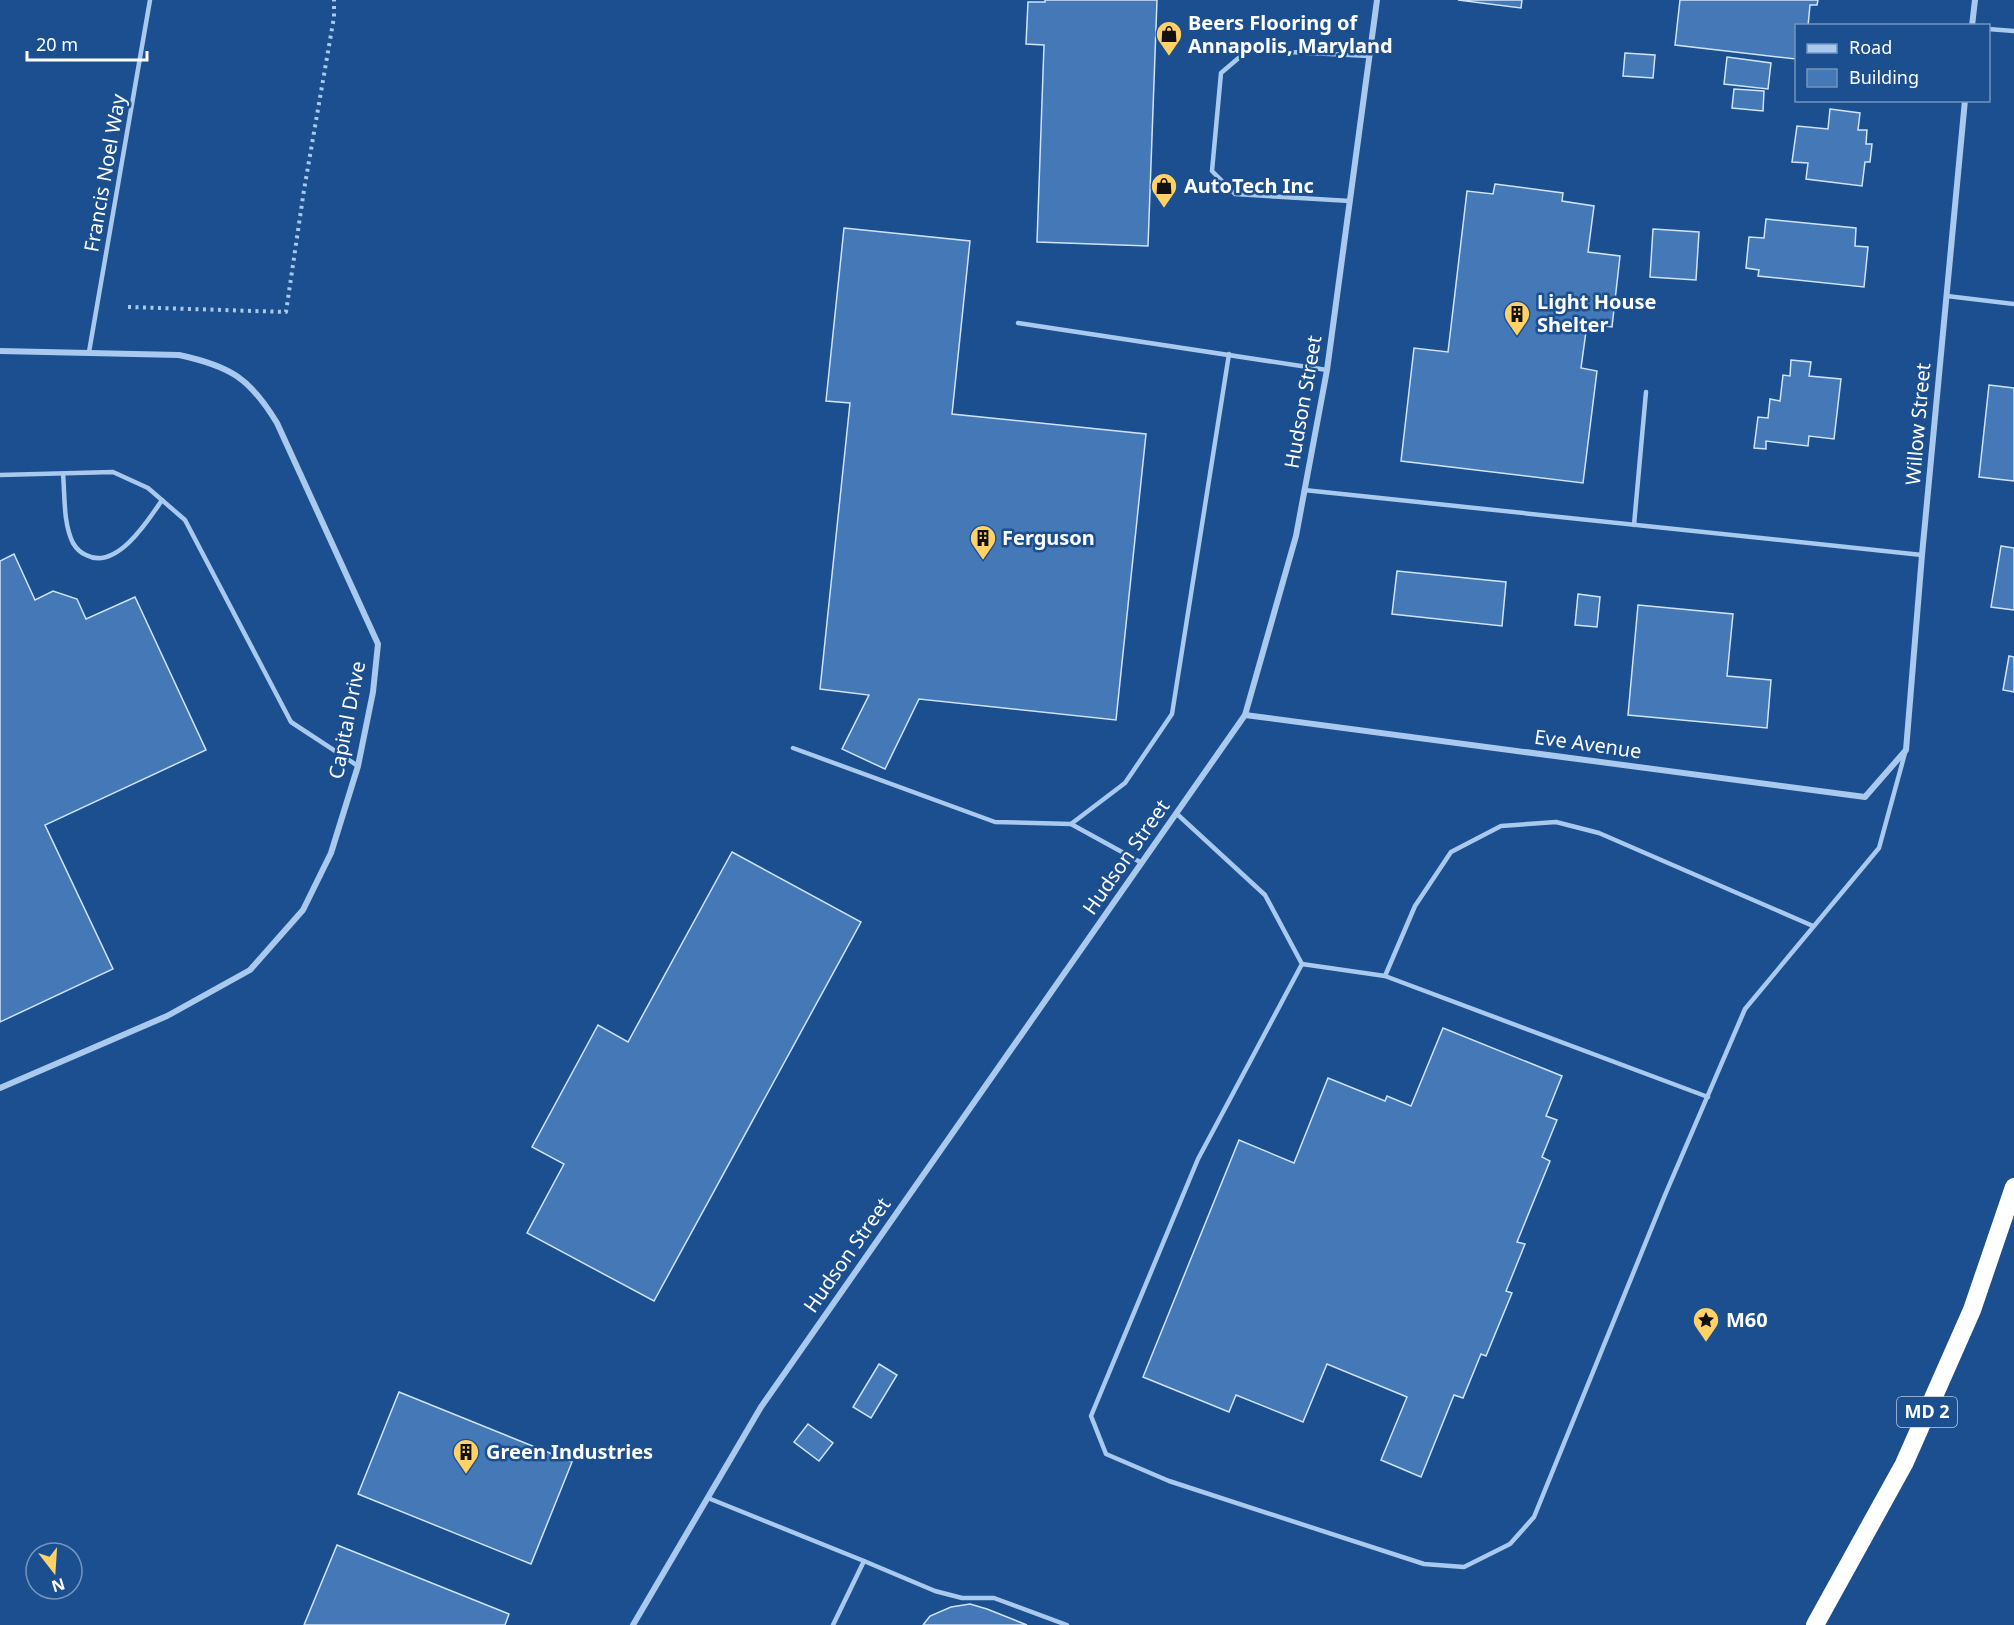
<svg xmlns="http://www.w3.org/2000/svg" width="2014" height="1625" font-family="'Noto Sans',sans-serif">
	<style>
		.building { fill: #4478b7; stroke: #cfe3fa; stroke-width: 1.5 }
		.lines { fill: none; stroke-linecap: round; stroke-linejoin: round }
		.path { stroke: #a9c9ee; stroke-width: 4; stroke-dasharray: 3 4.5; stroke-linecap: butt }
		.lane { stroke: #a9c9ee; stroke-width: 4.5 }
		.street { stroke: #a9c9ee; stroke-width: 6 }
		.highway { stroke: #fff; stroke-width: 18 }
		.labels { text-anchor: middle; stroke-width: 5; stroke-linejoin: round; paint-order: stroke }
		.shield { fill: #1b4f8f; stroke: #bbcadd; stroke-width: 1.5 }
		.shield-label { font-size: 18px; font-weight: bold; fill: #fff }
		.poi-label { font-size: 20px; font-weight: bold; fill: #fff; stroke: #1b4f8f; text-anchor: start }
		.street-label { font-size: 20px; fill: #fff; stroke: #1b4f8f }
	</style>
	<rect width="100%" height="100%" fill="#1b4f8f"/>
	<g class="building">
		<polygon points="1045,0 1157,0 1148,246 1037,242 1044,45 1026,44 1028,2 1045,2"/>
		<polygon points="1458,0 1522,0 1521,8"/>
		<polygon points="1680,0 1818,0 1817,5 1810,5 1808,26 1796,26 1796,59 1675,45"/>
		<polygon points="1625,53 1655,55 1653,78 1623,76"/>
		<polygon points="1727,57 1771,63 1768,89 1724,84"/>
		<polygon points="1734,89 1764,91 1763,111 1732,108"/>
		<polygon points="1830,109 1860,113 1858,130 1867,130 1866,144 1872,144 1870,162 1865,162 1862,186 1806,179 1808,163 1792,162 1797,126 1828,129"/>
		<polygon points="1495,184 1563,193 1562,201 1594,206 1588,252 1620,256 1612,327 1587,324 1581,368 1597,371 1583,483 1401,461 1414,348 1448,352 1467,191 1493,194"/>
		<polygon points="1766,219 1856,228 1855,246 1868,247 1864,287 1758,276 1759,270 1746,268 1749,237 1764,238"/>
		<polygon points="844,228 970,241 952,414 1146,434 1116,720 919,699 885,769 842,749 869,695 820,689 850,403 826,401"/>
		<polygon points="1653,229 1699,232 1696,280 1650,277"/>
		<polygon points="1791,360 1811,362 1809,376 1841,379 1834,439 1809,436 1808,446 1766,441 1766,449 1754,448 1758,417 1768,418 1770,399 1780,401 1783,375 1790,376"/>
		<polygon points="1989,385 2014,388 2014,481 1979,477"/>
		<polygon points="2001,546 2014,548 2014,610 1991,607"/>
		<polygon points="14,554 35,600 53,591 77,599 86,619 135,597 206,750 45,825 113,969 0,1022 0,561"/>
		<polygon points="1397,571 1506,582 1502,626 1392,614"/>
		<polygon points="1578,594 1600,597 1597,627 1575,625"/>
		<polygon points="1638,605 1733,614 1727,676 1771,680 1767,728 1628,715"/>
		<polygon points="2009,656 2014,657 2014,692 2003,690"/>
		<polygon points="732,852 861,922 654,1301 527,1233 564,1164 532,1147 598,1025 628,1042"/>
		<polygon points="1443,1028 1562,1076 1546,1116 1557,1120 1542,1157 1550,1161 1517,1242 1525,1244 1506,1291 1512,1293 1486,1356 1481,1354 1463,1398 1454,1395 1421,1477 1381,1460 1407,1397 1327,1364 1303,1422 1236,1395 1229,1412 1143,1377 1239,1140 1294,1163 1328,1078 1385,1101 1387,1096 1411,1106"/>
		<polygon points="879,1364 897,1375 871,1418 853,1407"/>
		<polygon points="399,1392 572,1462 531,1564 358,1494"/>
		<polygon points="808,1424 833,1443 819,1461 794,1442"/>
		<polygon points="337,1545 509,1614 505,1625 304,1625"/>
		<polygon points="970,1604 987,1609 1027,1625 923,1625 930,1616 951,1607"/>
	</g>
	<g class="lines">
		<polyline class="path" points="128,307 286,312 304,190 334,17 334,0"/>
		<g class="lane">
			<polyline points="1988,29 2014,31"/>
			<polyline points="1350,201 1235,194 1212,171 1221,73 1248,50 1369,56"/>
			<polyline points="1947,296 2014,304"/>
			<polyline points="1018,323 1327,370"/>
			<polyline points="89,352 150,0"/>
			<path d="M63,474C65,495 63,523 73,543C76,548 81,553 86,555C116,571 148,521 162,500"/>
			<polyline points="0,475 113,472 148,488 185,520 291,722 358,766"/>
			<polyline points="1304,490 1922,555"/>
			<polyline points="1634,525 1646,392"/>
			<polyline points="793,748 995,822 1071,824 1125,783 1172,714 1229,354"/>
			<polyline points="1177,814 1265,895 1302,964 1198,1159 1091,1416 1106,1454 1169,1481 1424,1564 1464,1567 1510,1544 1534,1517 1665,1195 1745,1009 1879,848 1905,753"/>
			<polyline points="1071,824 1142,863"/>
			<polyline points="1302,964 1385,976"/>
			<polyline points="1708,1097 1385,976 1415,906 1451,852 1501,826 1556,822 1599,833 1813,926"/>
			<polyline points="708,1498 864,1561 833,1625"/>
			<polyline points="864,1561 935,1591 962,1598 994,1598 1067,1625"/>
		</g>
		<g class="street">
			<polyline points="1972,26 1975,0"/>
			<path d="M0,351L179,355C230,366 250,378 277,423L378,644L373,692L358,766L331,853L303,910L250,970L167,1016L0,1088"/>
			<polyline points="1245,715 1865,797 1906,750 1922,555 1965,100"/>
			<polyline points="633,1625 761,1407 1245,715 1296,536 1327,370 1377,0"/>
		</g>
		<polyline class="highway" points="1815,1625 1904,1464 1972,1310 2014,1187"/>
	</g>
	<defs>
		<g id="shop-pin" transform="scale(1.35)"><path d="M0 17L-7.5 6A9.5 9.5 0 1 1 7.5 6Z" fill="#ffd166" stroke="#1b4f8f"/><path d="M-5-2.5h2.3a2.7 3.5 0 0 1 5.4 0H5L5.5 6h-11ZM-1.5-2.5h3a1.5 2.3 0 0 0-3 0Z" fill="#111"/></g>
		<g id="building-pin" transform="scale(1.35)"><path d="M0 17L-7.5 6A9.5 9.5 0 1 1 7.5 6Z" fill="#ffd166" stroke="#1b4f8f"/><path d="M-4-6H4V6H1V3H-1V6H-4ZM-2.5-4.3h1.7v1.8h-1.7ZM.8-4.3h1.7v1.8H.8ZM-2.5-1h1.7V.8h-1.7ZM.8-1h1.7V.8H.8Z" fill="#111"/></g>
		<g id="sight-pin" transform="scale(1.35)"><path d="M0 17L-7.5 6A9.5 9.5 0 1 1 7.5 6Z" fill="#ffd166" stroke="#1b4f8f"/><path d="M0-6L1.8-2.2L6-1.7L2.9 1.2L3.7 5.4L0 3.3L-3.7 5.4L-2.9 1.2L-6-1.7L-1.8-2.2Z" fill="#111"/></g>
	</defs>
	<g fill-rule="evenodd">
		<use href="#shop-pin" x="1169" y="34"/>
		<use href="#shop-pin" x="1164" y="186"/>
		<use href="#building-pin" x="1517" y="314"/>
		<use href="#building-pin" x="983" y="538"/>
		<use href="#sight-pin" x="1706" y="1320"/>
		<use href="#building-pin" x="466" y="1452"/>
	</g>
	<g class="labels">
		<rect class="shield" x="1897" y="1397" width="60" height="30" rx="4.5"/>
		<g class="shield-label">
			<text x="1927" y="1418">MD 2</text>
		</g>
		<g class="poi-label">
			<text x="1188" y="30">Beers Flooring of<tspan x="1188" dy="23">Annapolis, Maryland</tspan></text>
			<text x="1184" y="193">AutoTech Inc</text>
			<text x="1537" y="309">Light House<tspan x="1537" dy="23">Shelter</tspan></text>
			<text x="1002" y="545">Ferguson</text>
			<text x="1726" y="1327">M60</text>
			<text x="486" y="1459">Green Industries</text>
		</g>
		<g class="street-label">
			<text transform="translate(105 173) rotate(-80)" y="7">Francis Noel Way</text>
			<text transform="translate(1303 402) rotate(-80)" y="7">Hudson Street</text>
			<text transform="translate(1918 424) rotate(-85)" y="7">Willow Street</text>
			<text transform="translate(347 720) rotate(-79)" y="7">Capital Drive</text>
			<text transform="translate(1588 744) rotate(8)" y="7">Eve Avenue</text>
			<text transform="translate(1126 857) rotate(-55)" y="7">Hudson Street</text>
			<text transform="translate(847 1255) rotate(-55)" y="7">Hudson Street</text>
		</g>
	</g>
	<rect x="1795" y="24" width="195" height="78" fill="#1b4f8f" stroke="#7695bc" stroke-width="1.5"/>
	<rect x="1807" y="44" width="30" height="9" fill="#a9c9ee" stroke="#7695bc" stroke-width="1.5"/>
	<text x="1849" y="54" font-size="18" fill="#ffffff">Road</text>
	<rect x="1807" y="69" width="30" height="18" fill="#4478b7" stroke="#7695bc" stroke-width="1.5"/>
	<text x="1849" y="84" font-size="18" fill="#ffffff">Building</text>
	<g transform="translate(54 1571) rotate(163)"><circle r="28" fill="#1b4f8f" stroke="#7695bc" stroke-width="1.5"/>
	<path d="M0-4.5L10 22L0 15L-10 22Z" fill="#ffd166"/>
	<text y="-9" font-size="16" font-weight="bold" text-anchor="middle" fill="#ffffff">N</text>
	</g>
	<path d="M27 51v9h120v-9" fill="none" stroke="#ffffff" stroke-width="3"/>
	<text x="36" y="51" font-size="18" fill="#ffffff" stroke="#1b4f8f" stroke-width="4.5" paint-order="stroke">20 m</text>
</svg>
